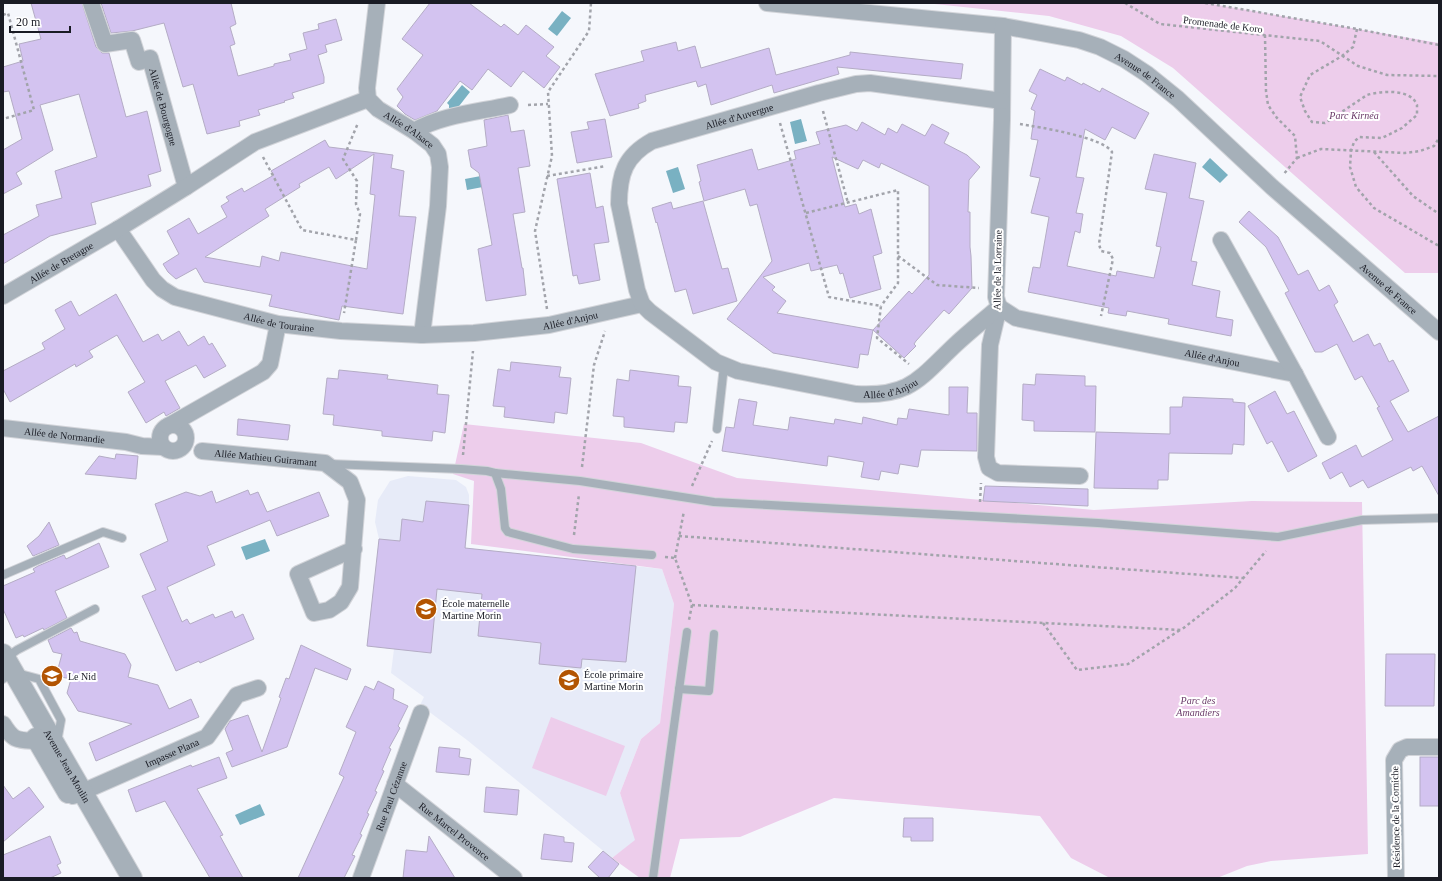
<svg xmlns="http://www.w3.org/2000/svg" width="1442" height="881" font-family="'Times New Roman',serif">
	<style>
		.built { fill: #e7ebf8 }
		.green { fill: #edcdeb }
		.water { fill: #79b1c2 }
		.building { fill: #d3c3f0; stroke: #b4acc5; fill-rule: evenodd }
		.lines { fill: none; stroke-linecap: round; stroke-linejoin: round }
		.service-casing { stroke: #d2d4d9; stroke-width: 10 }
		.minor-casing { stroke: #d2d4d9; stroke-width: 18 }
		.tertiary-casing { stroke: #d2d4d9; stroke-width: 22 }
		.path { stroke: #a2a4ab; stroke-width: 2.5; stroke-dasharray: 3 3; stroke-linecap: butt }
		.service { stroke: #a6b0b9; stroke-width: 8 }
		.minor { stroke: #a6b0b9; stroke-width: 16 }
		.tertiary { stroke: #a6b0b9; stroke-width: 20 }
		.labels { text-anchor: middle; stroke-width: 4; stroke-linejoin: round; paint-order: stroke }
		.street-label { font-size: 10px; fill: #191b24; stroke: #fff }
		.park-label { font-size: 10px; font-style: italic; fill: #6b3b69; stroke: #fff }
		.poi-label { font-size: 10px; fill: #191b24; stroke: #fff; text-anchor: start }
	</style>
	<rect width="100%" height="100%" fill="#f5f7fc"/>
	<polygon class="built" points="408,476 456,480 466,487 469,495 469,505 466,548 662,569 674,604 660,723 641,739 620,793 636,840 612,858 467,740 420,705 424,697 391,673 394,649 367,646 379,539 375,522 378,500 390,481"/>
	<g class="green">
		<polygon points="925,3 1206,3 1439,43 1439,273 1405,273 1173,68 1121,36 1049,16"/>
		<polygon points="464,424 641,443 737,478 1094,510 1252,501 1362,502 1368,854 1271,861 1247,866 1217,878 1110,878 1071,858 1040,816 834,798 740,837 680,839 670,878 640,878 612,858 635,840 620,793 641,739 660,723 674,604 662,569 471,544 474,481 453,474"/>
		<polygon points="551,717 625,746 606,796 532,768"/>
	</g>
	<g class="water">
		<polygon points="562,11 571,18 557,36 548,29"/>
		<polygon points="462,85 470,92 456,110 449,109 449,105 447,103"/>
		<polygon points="801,119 807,141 795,144 790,122"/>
		<polygon points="1210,158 1228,175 1220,183 1202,167"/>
		<polygon points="678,167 685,189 673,193 666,171"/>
		<polygon points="486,175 488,186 467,190 465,179"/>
		<polygon points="265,539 270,551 246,560 241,547"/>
		<polygon points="260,804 265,815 240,825 235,815"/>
	</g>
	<g class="building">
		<polygon points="31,3 82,3 96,47 102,53 109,53 126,117 147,111 161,171 148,175 151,186 91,203 96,224 50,236 3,264 3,235 39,216 36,205 62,198 55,171 97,157 79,94 40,105 53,150 16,173 22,184 3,194 3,150 22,139 9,91 3,92 3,67 23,61 19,44 41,39"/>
		<polygon points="101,3 231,3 236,24 230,27 235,44 230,46 238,76 274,66 274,64 291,60 289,54 307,49 303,33 319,29 318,24 336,19 342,40 325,45 327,52 318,55 324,77 324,83 292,93 294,98 284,101 285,102 258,110 260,115 239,121 240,126 207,134 193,84 183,87 164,23 132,31 111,33"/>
		<polygon points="430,3 469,3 501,27 504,24 518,35 526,25 554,47 546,56 560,67 544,88 523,71 511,87 488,69 472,90 460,81 437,111 415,120 405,114 397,106 403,97 397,89 423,55 402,39"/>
		<polygon points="676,42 678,51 695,46 701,68 769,48 776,75 850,55 850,52 963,64 961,79 837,67 839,74 774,93 772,85 711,105 706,84 698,87 696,81 645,95 646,101 638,104 639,108 610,116 595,74 644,61 641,51"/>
		<polygon points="1040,69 1065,81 1067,77 1082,85 1083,83 1100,92 1102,88 1149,113 1135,139 1112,127 1105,140 1085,129 1076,177 1084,178 1076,213 1083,214 1080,233 1075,231 1067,266 1116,276 1117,271 1154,278 1161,247 1156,246 1167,193 1145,189 1154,154 1196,163 1189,198 1204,201 1191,261 1197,262 1192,285 1220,291 1216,317 1233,320 1231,336 1168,324 1169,319 1127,311 1126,316 1108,313 1109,308 1028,292 1033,267 1040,268 1049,217 1031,213 1040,178 1030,176 1038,140 1031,139 1035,111 1031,109 1037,95 1029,91"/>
		<polygon points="508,115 511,132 524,130 530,166 518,168 525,212 513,214 522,268 523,268 526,295 486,301 478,249 492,245 479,173 471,167 468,150 487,146 484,120"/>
		<polygon points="605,119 612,157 577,163 571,132 589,129 587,122"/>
		<polygon points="862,122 885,135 888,128 897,133 902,124 925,136 932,124 949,133 944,143 967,155 980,167 969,180 968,212 970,212 970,247 971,256 972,288 949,314 944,310 916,341 914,344 916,346 904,358 873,330 909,291 912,294 929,275 929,186 881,163 879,168 863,160 858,169 832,157 845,207 856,204 859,214 871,209 882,253 873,256 881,289 850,298 843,273 840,274 837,265 811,271 809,263 763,277 775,287 772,290 786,301 777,313 873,330 868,355 860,354 858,368 773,353 727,319 772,261 757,204 750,206 745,189 704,201 699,182 701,181 697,165 752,149 758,170 796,159 794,151 820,144 816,132 846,125 857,131"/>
		<path d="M325,140L329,147L393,155L391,168L404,171L399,216L416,217L403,314L342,306L339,320L269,306L272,295L204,282L196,268L176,279L168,272L163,264L179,254L167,231L189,218L198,234L227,217L221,206L229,201L226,197L242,188L244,192L274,175L271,171ZM374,154L370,194L375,195L367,269L281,252L279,261L262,256L260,267L205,257L269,216L265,209L300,187L299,184L329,167L336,179Z"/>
		<polygon points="590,173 596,208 603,206 609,242 594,244 600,280 579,284 577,275 573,276 557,179"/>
		<polygon points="703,201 722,269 728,268 737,301 693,314 686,289 675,292 657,222 656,223 652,208 671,202 673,209"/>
		<polygon points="1249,211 1278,237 1298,275 1308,270 1319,291 1329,285 1338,302 1334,305 1353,342 1368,334 1374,346 1380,343 1389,362 1393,360 1409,391 1390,401 1408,432 1439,416 1439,496 1422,466 1413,471 1411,467 1368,488 1363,480 1350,487 1342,472 1330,479 1322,463 1356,445 1362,457 1393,440 1377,408 1380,406 1379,407 1362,376 1355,380 1337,344 1322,352 1315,352 1285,293 1289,291 1266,247 1239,222"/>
		<polygon points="116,294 143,342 158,334 162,341 179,331 188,346 204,336 209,345 212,343 226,366 204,378 196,365 165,381 180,408 166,416 164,412 146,423 128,392 145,382 117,335 89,351 93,357 76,367 75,364 10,402 3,389 3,371 45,349 42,343 65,329 55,310 71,301 79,316"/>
		<polygon points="511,362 561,367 559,377 571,378 567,414 555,412 554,423 504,417 505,407 493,406 498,369 510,371"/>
		<polygon points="339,370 388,375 387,379 438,385 437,394 449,395 445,433 433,431 432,441 382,436 382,431 333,425 334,415 323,414 327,378 338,379"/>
		<polygon points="630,370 679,376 678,386 691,387 687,423 675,422 674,432 624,427 624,417 613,416 617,379 629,381"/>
		<polygon points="1036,374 1085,376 1085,386 1096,386 1095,432 1034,431 1034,421 1022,420 1023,384 1035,385"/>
		<polygon points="949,387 968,387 967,413 977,413 977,451 921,450 918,467 900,464 898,474 881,471 879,480 861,477 864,462 828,456 827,466 722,451 726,427 734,428 739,399 757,402 753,425 788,430 790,417 834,424 835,419 862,424 863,417 897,425 898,418 907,419 909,409 949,415"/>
		<polygon points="1275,391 1287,414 1294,411 1317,456 1288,472 1272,441 1267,444 1248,406"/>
		<polygon points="1183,397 1233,399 1233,402 1245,403 1244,445 1233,444 1232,454 1169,453 1168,480 1158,480 1158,489 1094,488 1096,432 1170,434 1170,407 1182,407"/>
		<polygon points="238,419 290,425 288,440 237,435"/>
		<polygon points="116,454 138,456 136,479 85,474 99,456 115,459"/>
		<polygon points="985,486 1088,489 1088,506 983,501"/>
		<polygon points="248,490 250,495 258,492 267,512 319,492 329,516 277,536 270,520 207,546 215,565 167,587 182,622 187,619 190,624 213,614 215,618 232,611 235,618 243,614 254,639 200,663 199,661 176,671 142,596 156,590 140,554 168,541 155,504 186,492 200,496 212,491 216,503"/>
		<polygon points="426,501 469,505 465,548 636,566 626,662 582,659 581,668 539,664 541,643 478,636 482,594 437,589 431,653 367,646 379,539 400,541 402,519 423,522"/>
		<polygon points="49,522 59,545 33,556 27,546 39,536"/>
		<polygon points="99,543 109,567 55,591 67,618 44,630 43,628 24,637 23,635 16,638 3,609 3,586 35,572 33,569 38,566 64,555 66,559"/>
		<polygon points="71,628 74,633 77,632 80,641 125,654 131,665 128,677 158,685 169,709 191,699 199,717 96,761 89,743 132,724 78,711 67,693 71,679 56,676 62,654 53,652 48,640"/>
		<polygon points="301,645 351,669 347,680 315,668 287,747 232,767 226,753 233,750 225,729 230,721 248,715 262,752 281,698 279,697 286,678 289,679"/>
		<polygon points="1386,654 1435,654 1434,706 1385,706"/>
		<polygon points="378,681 394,689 393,699 408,706 398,726 400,728 389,748 391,749 382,770 384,771 375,791 377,792 367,813 369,814 360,834 362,835 352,855 355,856 344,878 298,878 344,777 339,774 356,732 346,727 365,686 374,690"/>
		<polygon points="439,747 460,749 459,757 471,759 469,775 436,772"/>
		<polygon points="219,757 227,778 197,789 223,835 220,836 243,878 210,878 165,801 136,812 128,790 191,765 192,767"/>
		<rect x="1420" y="757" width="19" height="49"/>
		<polygon points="3,785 13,799 29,787 44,807 3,842"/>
		<polygon points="486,787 519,790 517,815 484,812"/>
		<polygon points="904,818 933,818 933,841 911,841 911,837 903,837"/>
		<polygon points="544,834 564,837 564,842 574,843 572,862 541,859"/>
		<polygon points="50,836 61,863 57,865 61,873 50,878 3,878 3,855"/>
		<polygon points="429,836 455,878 403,878 406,850 427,852"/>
		<polygon points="603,851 619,864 608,878 600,878 588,867"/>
	</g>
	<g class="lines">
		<g class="service-casing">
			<g id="service">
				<polyline points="717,429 724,366"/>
				<polyline points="329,464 461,469 487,471 495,473 501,489 505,528 508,532 573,549 652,555"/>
				<polyline points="495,473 580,481 714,502 1098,523 1278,537 1362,520 1439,518"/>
				<polyline points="3,575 103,532 122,538"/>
				<polyline points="6,658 17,650 95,609"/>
				<polyline points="3,679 13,672 39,679 61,720 57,742"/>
				<polyline points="679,689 709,691 714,634"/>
				<polyline points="653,878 687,632"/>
			</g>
		</g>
		<g class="minor-casing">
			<g id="minor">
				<path id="s1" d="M91,3L105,44L132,40L139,62L150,58L186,187"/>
				<path id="s2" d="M377,3L367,88L368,99L378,109L414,131L432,145L438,154L440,167L438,206L422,335"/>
				<path id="s3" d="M767,3L1003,26L1079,40L1100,47L1124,59L1147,74L1178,99L1272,187L1439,332"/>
				<polyline points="1003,26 1002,120 996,297 999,307 990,345 986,457 989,468 998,473 1080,476"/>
				<path d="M414,131C441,115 479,112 510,105"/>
				<path id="s4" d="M118,229L153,280L162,289L175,297L278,324L341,331L422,335L474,333L549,325L642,304L650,312L716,362L738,371L856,394C910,397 919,379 955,345C969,332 984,320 999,307L1016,318L1295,374"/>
				<polyline points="1221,240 1295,374 1328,437"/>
				<path id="s5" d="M3,296L118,229L186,187L255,142L368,99"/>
				<path id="s6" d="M642,304L637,290L619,204C619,174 625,156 652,141L819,93L856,84L870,83L1002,101"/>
				<circle cx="173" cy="438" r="13"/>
				<polyline points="168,426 263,372 270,364 278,324"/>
				<path id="s7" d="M3,428L126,442L142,446L163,447"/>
				<path id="s8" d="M202,451L325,463L350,482L357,500L350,587L341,602L329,610L314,613L298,574L354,549"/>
				<path d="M3,724C14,742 18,740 37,741"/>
				<path id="s9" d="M395,784L514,878"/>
				<path id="s10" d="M73,796L207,737L237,695L258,688"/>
				<path id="s11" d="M361,878L421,713"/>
				<polyline points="1396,878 1394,760 1400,750 1407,747 1439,747"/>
			</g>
		</g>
		<g class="tertiary-casing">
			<g id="tertiary">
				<path id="s12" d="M3,654L132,878"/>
				<polyline points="36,738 68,793"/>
			</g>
		</g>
		<g class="path">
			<polyline points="1125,3 1160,24 1320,41 1358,66 1387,75 1439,76"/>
			<polyline points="1205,3 1357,29 1439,45"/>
			<polyline points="3,15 8,13 34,110 3,119"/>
			<path d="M1357,29L1353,47L1342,56L1310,75L1300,97L1305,111L1312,122L1325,123L1367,95C1380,91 1411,88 1417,105C1417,108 1417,112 1417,115L1402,128L1382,138L1359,137L1354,142L1351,151L1350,167L1356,187L1374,208L1439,246"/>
			<polyline points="1265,35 1266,91 1268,105 1277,118 1295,136 1297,158 1283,175"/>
			<polyline points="528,105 548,104"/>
			<polyline points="823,111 848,203"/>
			<polyline points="780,123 829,297 881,306 877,338 909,364"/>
			<path d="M1020,124C1038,127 1103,137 1112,152L1099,244L1101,251L1110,253L1113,259L1101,316"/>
			<polyline points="1374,152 1413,196 1439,214"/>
			<polyline points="263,157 302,230 356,240 344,313"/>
			<polyline points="1297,158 1321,149 1405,153 1420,151 1434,146 1439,138"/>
			<polyline points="547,176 606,166"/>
			<polyline points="806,213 898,190 898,283 881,306"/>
			<polyline points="356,240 360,214 356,204 357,181 343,159 358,123"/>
			<polyline points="898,256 937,285 979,288"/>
			<polyline points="547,309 535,231 552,156 548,92 589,31 591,3"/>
			<polyline points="463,455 473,351"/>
			<polyline points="582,467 594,365 605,331"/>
			<polyline points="692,486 712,441"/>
			<polyline points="980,502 981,483"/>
			<polyline points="574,535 579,494"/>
			<polyline points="679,536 1243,578"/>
			<polyline points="665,557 675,558 692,605 689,620"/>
			<polyline points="675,558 684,511"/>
			<polyline points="692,605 1181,630 1235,588 1266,551"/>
			<polyline points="1043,623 1077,670 1128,664 1180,630"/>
		</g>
		<use href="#service" class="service"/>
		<use href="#minor" class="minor"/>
		<use href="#tertiary" class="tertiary"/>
	</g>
	<defs>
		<g id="school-disc" transform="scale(1.15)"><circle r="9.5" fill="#b25402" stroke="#fff"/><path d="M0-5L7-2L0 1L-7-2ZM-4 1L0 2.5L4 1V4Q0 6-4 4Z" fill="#fff"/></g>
	</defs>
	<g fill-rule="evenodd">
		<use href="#school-disc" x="426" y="609"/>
		<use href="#school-disc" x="52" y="676"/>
		<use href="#school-disc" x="569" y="680"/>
	</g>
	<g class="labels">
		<g class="street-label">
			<text transform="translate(1223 24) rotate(7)" y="4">Promenade de Koro</text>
			<text dy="4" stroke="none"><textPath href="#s3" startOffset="390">Avenue de France</textPath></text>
			<text dy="4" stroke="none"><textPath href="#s1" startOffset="156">Allée de Bourgogne</textPath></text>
			<text dy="4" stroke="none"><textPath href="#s6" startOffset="269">Allée d'Auvergne</textPath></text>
			<text dy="4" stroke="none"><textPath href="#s2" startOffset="148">Allée d'Alsace</textPath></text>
			<text dy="4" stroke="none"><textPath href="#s5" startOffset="67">Allée de Bretagne</textPath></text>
			<text transform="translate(997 270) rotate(-89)" y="4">Allée de la Lorraine</text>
			<text dy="4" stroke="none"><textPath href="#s3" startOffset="714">Avenue de France</textPath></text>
			<text dy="4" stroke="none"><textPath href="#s4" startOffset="490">Allée d'Anjou</textPath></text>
			<text dy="4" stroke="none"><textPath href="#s4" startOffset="197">Allée de Touraine</textPath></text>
			<text dy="4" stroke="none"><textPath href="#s4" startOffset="1196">Allée d'Anjou</textPath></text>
			<text dy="4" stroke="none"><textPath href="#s4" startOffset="837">Allée d'Anjou</textPath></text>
			<text dy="4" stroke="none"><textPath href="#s7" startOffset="62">Allée de Normandie</textPath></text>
			<text dy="4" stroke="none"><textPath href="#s8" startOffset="64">Allée Mathieu Guiramant</textPath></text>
			<text dy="4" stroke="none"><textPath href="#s10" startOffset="108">Impasse Plana</textPath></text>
			<text dy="4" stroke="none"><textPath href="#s12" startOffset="129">Avenue Jean Moulin</textPath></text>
			<text dy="4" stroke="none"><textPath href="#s11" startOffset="87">Rue Paul Cézanne</textPath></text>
			<text transform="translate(1395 817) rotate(-91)" y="4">Résidence de la Corniche</text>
			<text dy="4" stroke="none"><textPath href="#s9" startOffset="76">Rue Marcel Provence</textPath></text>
		</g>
		<g class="park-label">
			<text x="1354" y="119">Parc Kirnéa</text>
			<text x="1198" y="704">Parc des<tspan x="1198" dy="12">Amandiers</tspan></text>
		</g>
		<g class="poi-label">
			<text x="442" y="607">École maternelle<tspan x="442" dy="12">Martine Morin</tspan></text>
			<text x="584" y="678">École primaire<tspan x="584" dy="12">Martine Morin</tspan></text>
			<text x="68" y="680">Le Nid</text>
		</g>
	</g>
	<rect width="1442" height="881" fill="none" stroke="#191b24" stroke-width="8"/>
	<path d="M10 26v6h60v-6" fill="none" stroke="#191b24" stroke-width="2"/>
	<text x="16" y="26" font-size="12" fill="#191b24" stroke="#ffffff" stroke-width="3" paint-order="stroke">20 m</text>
</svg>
